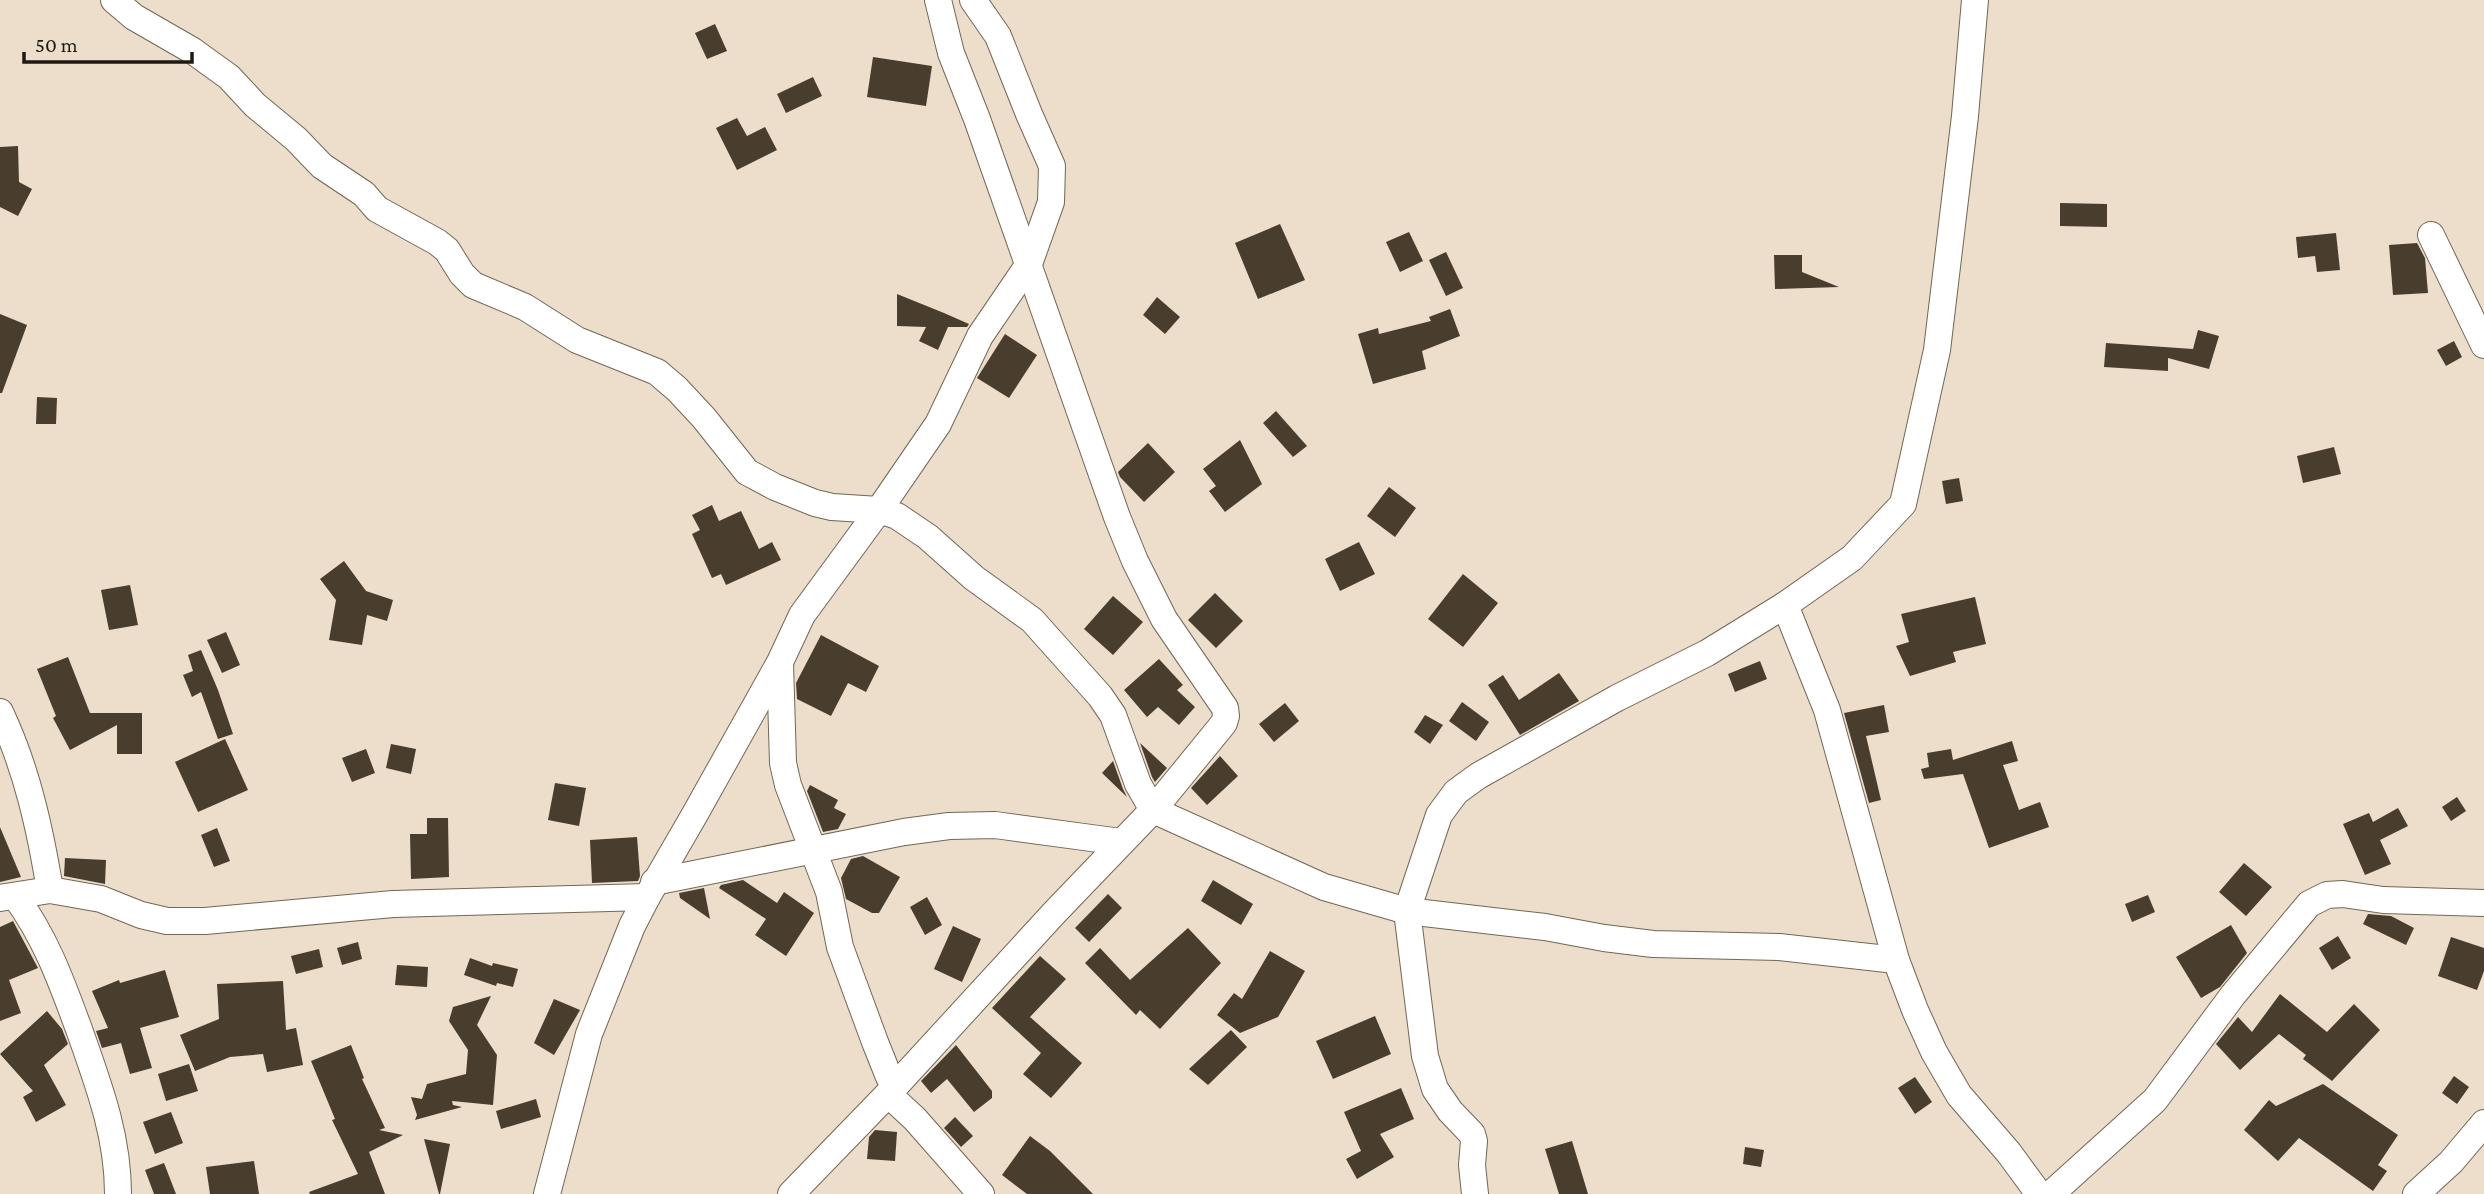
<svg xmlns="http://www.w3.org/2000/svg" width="2484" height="1194" font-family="'Crimson Pro',serif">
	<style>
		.building { fill: #493d2e }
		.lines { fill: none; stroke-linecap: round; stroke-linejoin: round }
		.minor-casing { stroke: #736656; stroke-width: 28 }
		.minor { stroke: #fff; stroke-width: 26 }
	</style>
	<rect width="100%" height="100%" fill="#eddecb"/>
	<g class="building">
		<polygon points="715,24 727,51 707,59 695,33"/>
		<polygon points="873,57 932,66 926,106 867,97"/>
		<polygon points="813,77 822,96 786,113 777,94"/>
		<polygon points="737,118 747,136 765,127 777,150 737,170 716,128"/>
		<polygon points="18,146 19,182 32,189 18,216 0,207 0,147"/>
		<polygon points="2060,203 2107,204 2107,227 2060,226"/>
		<polygon points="1280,224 1305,280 1258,299 1235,243"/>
		<polygon points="1409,232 1423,261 1400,272 1386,242"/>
		<polygon points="2336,233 2340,270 2317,272 2315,256 2298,258 2296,237"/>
		<polygon points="2417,243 2425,258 2428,293 2393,295 2389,245"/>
		<polygon points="1446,252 1463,288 1446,296 1429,260"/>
		<polygon points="1774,255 1802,255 1802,272 1839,287 1775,289"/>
		<polygon points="897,294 944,313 969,324 967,327 948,327 938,350 919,341 926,327 897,326"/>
		<polygon points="1157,297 1180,317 1165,334 1143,315"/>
		<polygon points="1450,309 1460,336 1422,351 1426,369 1373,384 1358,334 1378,328 1379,334 1431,321 1429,317"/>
		<polygon points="0,314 27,325 2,393 0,393"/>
		<polygon points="2198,330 2219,336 2209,369 2168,358 2168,371 2104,367 2106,343 2193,349"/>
		<polygon points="1005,334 1037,355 1009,398 977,378"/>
		<polygon points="2454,341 2462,357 2446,366 2437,350"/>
		<polygon points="37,397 57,398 56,424 36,424"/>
		<polygon points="1276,411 1307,446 1293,457 1263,423"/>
		<polygon points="1240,440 1262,484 1225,512 1209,491 1216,486 1203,469"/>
		<polygon points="1148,443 1175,472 1144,502 1120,477 1118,472"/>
		<polygon points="2334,447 2341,474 2303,483 2297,456"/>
		<polygon points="1959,478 1963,501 1946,504 1942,481"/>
		<polygon points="1389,487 1416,508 1395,537 1367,516"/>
		<polygon points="712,505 719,521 741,511 759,549 772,542 781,560 726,585 721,574 712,578 692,534 700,530 692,515"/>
		<polygon points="1359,542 1375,574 1340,591 1325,559"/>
		<polygon points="344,561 366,591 393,600 387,621 367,615 362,645 329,640 336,600 320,579"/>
		<polygon points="1463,574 1498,603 1463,647 1428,619"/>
		<polygon points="130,585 138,625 109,630 101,590"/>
		<polygon points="1215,593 1243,621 1216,648 1188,620"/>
		<polygon points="1113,596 1143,622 1113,655 1084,629"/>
		<polygon points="1975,597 1986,644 1953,652 1956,662 1910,676 1896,646 1909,642 1901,614"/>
		<polygon points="226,632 240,665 222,673 207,640"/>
		<polygon points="821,635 879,666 866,692 848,683 831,716 797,699 796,683"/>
		<polygon points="201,650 218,690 233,734 218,739 201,692 192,697 183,675 193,671 188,655"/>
		<polygon points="68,657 90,713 142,713 142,754 117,754 117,725 70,750 53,718 56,716 37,669"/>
		<polygon points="1159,659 1183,685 1177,690 1195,707 1179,725 1158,707 1147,717 1124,690"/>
		<polygon points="1760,661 1767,679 1735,692 1728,674"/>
		<polygon points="1559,673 1579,701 1520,735 1488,685 1503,675 1519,700"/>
		<polygon points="1462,702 1489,722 1476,741 1449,721"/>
		<polygon points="1285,703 1299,721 1274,742 1259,724"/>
		<polygon points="1884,705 1889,732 1866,736 1881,800 1869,803 1844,713"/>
		<polygon points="1425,715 1443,725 1430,744 1414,732"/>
		<polygon points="225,739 248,790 198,812 175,762"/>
		<polygon points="2012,741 2018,761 2003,765 2019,810 2040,802 2049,827 1989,848 1963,774 1924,779 1921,769 1929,767 1927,753 1951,749 1953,760"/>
		<polygon points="1140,743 1167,768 1155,782 1152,777"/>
		<polygon points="391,744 416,749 411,774 386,768"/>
		<polygon points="366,749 375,773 352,782 342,758"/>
		<polygon points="1220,756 1238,776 1207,805 1191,788"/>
		<polygon points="1113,761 1123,789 1127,797 1102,773"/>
		<polygon points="555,783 586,788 579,826 548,820"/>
		<polygon points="810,785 838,800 834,808 846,814 838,829 823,832 807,791"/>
		<polygon points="2457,797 2466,811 2451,821 2442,807"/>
		<polygon points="2398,808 2408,826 2380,840 2391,864 2365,875 2343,824 2369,813 2373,822"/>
		<polygon points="427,818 448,818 449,877 411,879 410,834 427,834"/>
		<polygon points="0,827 21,877 0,882"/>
		<polygon points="217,828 230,861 214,867 201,835"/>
		<polygon points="637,837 640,876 638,881 592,883 590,840"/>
		<polygon points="863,856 900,877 879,913 872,913 846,899 841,878 851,859"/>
		<polygon points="65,858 106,860 105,884 64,876"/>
		<polygon points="2244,863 2272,887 2246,916 2219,892"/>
		<polygon points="743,880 777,903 784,892 814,913 786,956 755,935 766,919 719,888 721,885"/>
		<polygon points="1213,880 1253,904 1241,925 1201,901"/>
		<polygon points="704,888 710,919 680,898 679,893"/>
		<polygon points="1108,894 1122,908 1089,942 1075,928"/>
		<polygon points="2148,895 2155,912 2132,922 2125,904"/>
		<polygon points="927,897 942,925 925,935 910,907"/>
		<polygon points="2368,914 2391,916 2414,928 2406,945 2363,924"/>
		<polygon points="13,921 38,968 9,980 21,1013 0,1021 0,927"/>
		<polygon points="2231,925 2247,953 2220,987 2201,998 2176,957"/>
		<polygon points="953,926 981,939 962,982 934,969"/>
		<polygon points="1188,928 1221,963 1160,1029 1140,1010 1136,1015 1085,963 1100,948 1130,980"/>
		<polygon points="2338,936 2351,958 2332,970 2319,948"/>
		<polygon points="2451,937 2484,948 2484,971 2477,990 2438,976"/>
		<polygon points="358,942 362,959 342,965 337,948"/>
		<polygon points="319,949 323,967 296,974 291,956"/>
		<polygon points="1270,951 1305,971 1278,1017 1240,1033 1217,1015 1234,993 1242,999"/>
		<polygon points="1040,956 1066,979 1030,1017 1082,1063 1051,1098 1023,1074 1041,1053 992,1008"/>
		<polygon points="470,958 492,966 493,963 518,969 513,987 497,983 496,986 464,975"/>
		<polygon points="397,965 428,967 427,987 395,985"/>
		<polygon points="165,970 179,1017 140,1028 152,1068 130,1074 121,1043 102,1048 96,1031 108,1028 92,991 119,980 120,983"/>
		<polygon points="283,981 286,1030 296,1028 303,1065 267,1072 263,1054 230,1057 195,1071 180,1035 219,1019 217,984"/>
		<polygon points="2280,994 2327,1032 2354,1004 2380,1030 2332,1081 2303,1059 2306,1055 2279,1034 2240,1070 2216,1044 2238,1017 2252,1032"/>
		<polygon points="491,996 477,1025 497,1055 493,1105 452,1101 453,1105 462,1107 415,1120 417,1115 411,1097 422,1099 427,1084 466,1074 468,1050 449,1021 453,1007"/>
		<polygon points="554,999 580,1010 554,1055 534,1043"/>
		<polygon points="47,1011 62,1029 68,1044 44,1065 66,1105 36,1122 23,1097 33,1091 0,1054"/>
		<polygon points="1375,1016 1391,1054 1333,1079 1316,1041"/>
		<polygon points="1231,1030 1247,1047 1208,1085 1189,1069"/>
		<polygon points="351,1045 364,1078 362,1079 385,1128 379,1130 403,1135 369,1152 385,1194 310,1194 309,1192 358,1174 332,1120 335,1119 311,1061"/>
		<polygon points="956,1045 992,1091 992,1098 974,1112 947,1079 931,1093 921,1081"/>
		<polygon points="189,1064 198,1091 166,1101 158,1074"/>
		<polygon points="2454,1076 2469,1087 2457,1104 2442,1093"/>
		<polygon points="1915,1077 1932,1102 1915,1114 1898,1088"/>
		<polygon points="2323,1084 2398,1135 2378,1165 2387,1171 2373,1191 2299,1138 2278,1161 2244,1130 2269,1100 2276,1106"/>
		<polygon points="1401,1088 1414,1119 1380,1134 1394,1157 1357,1179 1346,1159 1361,1151 1344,1112"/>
		<polygon points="536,1099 541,1117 501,1129 496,1111"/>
		<polygon points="171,1112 183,1143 155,1154 143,1122"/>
		<polygon points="955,1117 973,1136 961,1147 944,1128"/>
		<polygon points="875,1130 897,1132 895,1161 867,1159 869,1137"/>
		<polygon points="1030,1136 1050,1151 1093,1194 1027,1194 1002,1175"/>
		<polygon points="424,1139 450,1144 440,1194 439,1194"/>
		<polygon points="1572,1141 1588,1194 1559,1194 1545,1149"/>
		<polygon points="1745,1147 1764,1150 1761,1167 1743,1164"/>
		<polygon points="254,1161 259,1194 210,1194 206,1167"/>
		<polygon points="164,1163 176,1194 154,1194 145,1170"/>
	</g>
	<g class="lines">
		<g class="minor-casing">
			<g id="minor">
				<polyline points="114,0 134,17 193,51 229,77 255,105 296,139 322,166 364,194 377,209 437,242 447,250 462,274 473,285 525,307 577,340 657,372 677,389 704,418 747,472 775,487 815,503 832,507 879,510 897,516 928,537 974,578 1032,620 1100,696 1113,715 1138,784 1153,810 1324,887 1407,911 1545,927 1604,938 1653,944 1779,947 1896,960"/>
				<polyline points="2431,235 2484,345"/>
				<polyline points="1785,605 1827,710 1896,960 1915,1010 1934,1052 1959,1095 2009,1153 2039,1194"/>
				<polyline points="780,663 783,763 788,785 829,892 840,947 875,1042 889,1077 895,1084"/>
				<path d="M0,712C27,769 40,829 50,890"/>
				<polyline points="654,882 904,832 949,826 995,825 1121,842"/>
				<path d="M15,896C46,938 62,983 80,1032C99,1086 118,1136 118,1194"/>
				<polyline points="0,898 50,890 101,899 141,915 167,921 205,921 393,904 647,897"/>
				<polyline points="888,1094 915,1119 981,1194"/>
				<polyline points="547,1194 589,1034 632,926 647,897 695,814 780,662 802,615 879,510 938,424 980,336 1029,264 1051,202 1052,166 1029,114 998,36 973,0"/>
				<polyline points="791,1194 888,1094 1056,911 1153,810 1224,723 1226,716 1225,708 1164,619 1135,561 1117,517 977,119 951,53 938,0"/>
				<polyline points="1475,1194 1472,1165 1474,1141 1472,1134 1450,1111 1435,1089 1425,1056 1407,911 1439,815 1456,792 1478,776 1617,698 1707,653 1785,605 1852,558 1903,504 1937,350 1965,116 1975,0"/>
				<polyline points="2051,1194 2155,1100 2233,995 2309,904 2327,895 2343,894 2383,900 2484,903"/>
				<polyline points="2416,1194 2451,1162 2484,1123"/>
			</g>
		</g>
		<use href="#minor" class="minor"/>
	</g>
	<path d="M24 52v10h168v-10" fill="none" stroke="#1e1912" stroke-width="3.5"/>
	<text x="35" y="52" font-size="21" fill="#1e1912" stroke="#eddecb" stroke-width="5" paint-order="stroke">50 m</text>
</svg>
